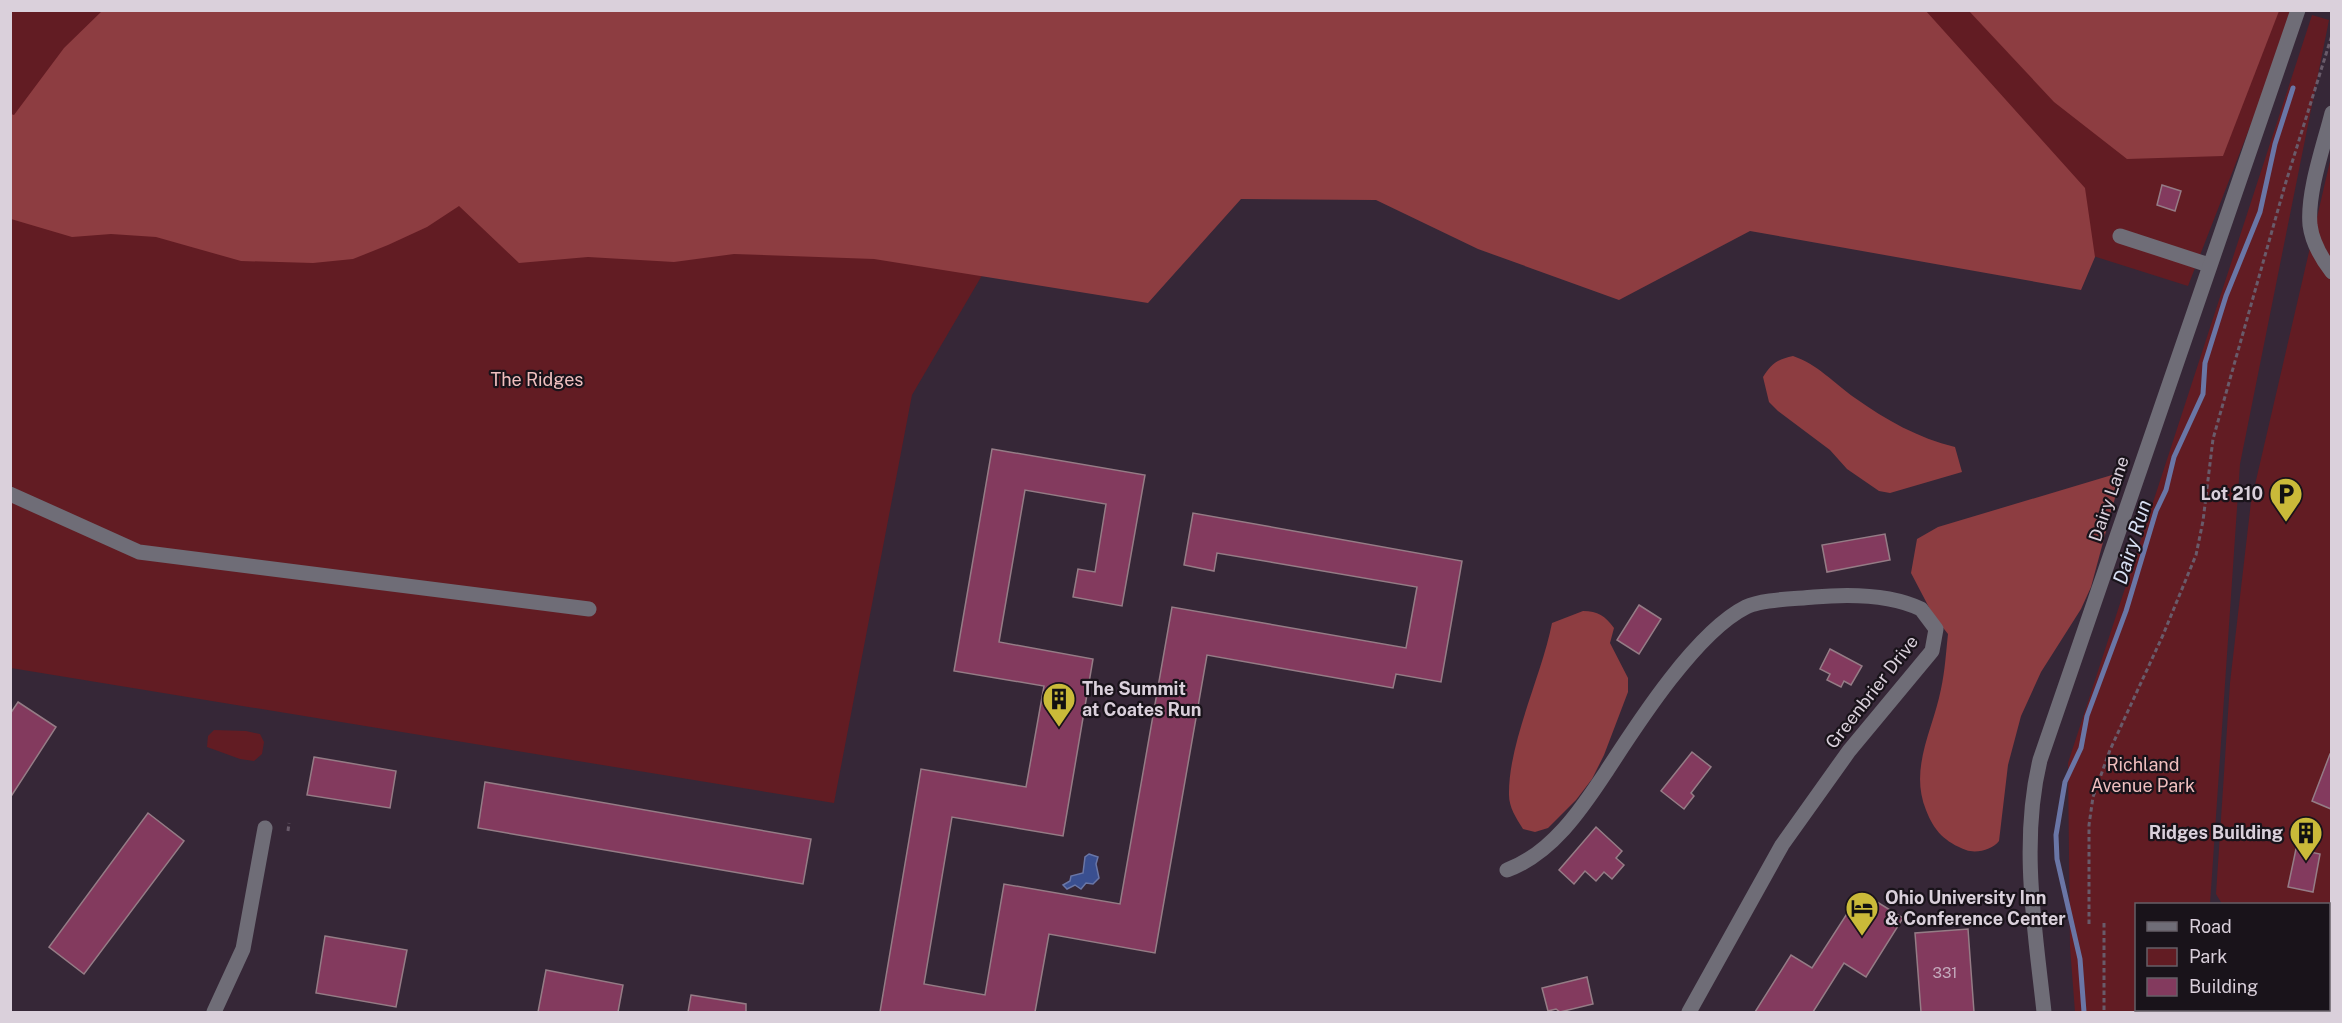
<svg xmlns="http://www.w3.org/2000/svg" width="2342" height="1023" font-family="'Public Sans',sans-serif">
	<style>
		.green { fill: #621c23 }
		.forest { fill: #8d3d41 }
		.water { fill: #3a4f90; stroke: #6a76a6; stroke-width: 1.5 }
		.lines { fill: none; stroke-linecap: round; stroke-linejoin: round }
		.stream { stroke: #6a76a6; stroke-width: 5 }
		.building { fill: #833a5e; stroke: #957c86; stroke-width: 1.5 }
		.path { stroke: #695b6a; stroke-width: 3; stroke-dasharray: 4.5 3; stroke-linecap: butt }
		.minor { stroke: #6f6d77; stroke-width: 15 }
		.labels { text-anchor: middle; stroke-width: 4.5; stroke-linejoin: round; paint-order: stroke }
		.number-label { font-size: 15px; fill: #c4aabc }
		.park-label { font-size: 18px; fill: #f0bfbf; stroke: #19131a }
		.poi-label { font-size: 18px; font-weight: bold; fill: #dad0db; stroke: #19131a; text-anchor: end }
		.street-label { font-size: 18px; fill: #dad0db; stroke: #19131a }
		.water-label { font-size: 20px; font-style: italic; fill: #d8e0f4; stroke: #19131a }
	</style>
	<rect width="100%" height="100%" fill="#362737"/>
	<g class="green">
		<polygon points="10,11 2295,11 2188,286 1916,200 1084,101 912,395 834,803 11,668"/>
		<polygon points="2312,15 2329,20 2240,464 2210,904 2136,904 2136,1010 2287,1010 2290,1012 2075,1012 2070,947 2068,763"/>
		<polygon points="2331,157 2331,1012 2302,1012 2298,1010 2328,1010 2328,904 2222,904 2216,894 2230,683 2251,502"/>
		<polygon points="214,730 246,731 260,734 264,742 262,754 254,761 240,759 207,747 208,736"/>
	</g>
	<g class="forest">
		<polygon points="102,11 1926,11 2085,188 2095,257 2081,290 1750,231 1619,300 1478,249 1376,200 1241,199 1148,303 874,259 734,254 674,262 588,257 519,263 459,206 427,227 388,245 353,259 313,263 241,261 156,237 111,234 72,237 11,219 11,114 14,115 64,48"/>
		<polygon points="1969,11 2279,11 2223,156 2127,159 2054,102"/>
		<path d="M1793,356C1817,364 1834,383 1855,398C1886,420 1918,438 1955,447L1962,472L1890,493L1879,491L1847,469L1830,450L1778,411L1769,402L1763,377C1771,364 1778,359 1793,356Z"/>
		<path d="M2122,472L2091,587L2081,609L2041,672L2021,716L2008,765L1999,841C1993,849 1977,854 1966,850C1945,842 1934,831 1926,810C1909,768 1933,730 1941,689C1945,671 1946,652 1948,634L1933,615L1911,573L1917,539L1938,527Z"/>
		<path d="M1583,611C1598,611 1605,616 1614,628L1610,643L1628,678V692L1604,755L1592,779L1576,800L1548,828L1535,832L1523,829C1516,818 1509,807 1509,795C1508,743 1542,675 1552,623Z"/>
	</g>
	<polygon class="water" points="1089,854 1098,857 1096,864 1099,878 1093,884 1086,883 1081,889 1075,885 1067,889 1063,885 1070,881 1071,876 1083,873 1085,857"/>
	<g class="lines">
		<polyline class="stream" points="2084,1012 2080,959 2057,859 2056,835 2065,782 2081,748 2087,716 2126,611 2156,511 2166,490 2174,457 2203,394 2205,363 2226,296 2260,212 2275,144 2293,88"/>
	</g>
	<g class="building">
		<polygon points="2162,185 2181,191 2175,211 2157,205"/>
		<polygon points="992,449 1145,475 1122,606 1073,597 1078,569 1095,572 1106,504 1025,490 999,642 1093,659 1063,836 952,817 924,984 985,995 1004,884 1120,904 1172,607 1406,648 1417,587 1217,553 1214,571 1184,565 1193,513 1462,561 1441,682 1396,674 1393,688 1207,655 1155,953 1049,934 1035,1012 880,1012 921,769 1026,787 1044,686 954,671"/>
		<polygon points="1885,534 1890,560 1827,572 1822,545"/>
		<polygon points="1639,605 1661,619 1639,654 1617,640"/>
		<polygon points="1830,649 1862,666 1851,685 1844,681 1841,687 1827,680 1830,674 1820,669"/>
		<polygon points="18,702 56,727 10,798 10,714"/>
		<polygon points="1692,752 1711,767 1691,793 1694,796 1684,809 1661,791"/>
		<polygon points="2330,754 2331,754 2331,809 2312,801"/>
		<polygon points="314,757 396,771 390,808 307,795"/>
		<polygon points="485,782 811,839 803,884 478,828"/>
		<polygon points="148,813 184,841 84,974 49,947"/>
		<polygon points="1596,827 1622,851 1616,858 1624,865 1612,879 1604,872 1596,881 1585,871 1574,884 1559,870"/>
		<polygon points="2296,849 2320,854 2313,892 2288,887"/>
		<polygon points="1861,892 1903,918 1866,977 1844,963 1813,1012 1755,1012 1791,955 1812,968"/>
		<polygon points="1968,929 1974,1012 1921,1012 1915,933"/>
		<polygon points="325,936 407,950 396,1007 316,993"/>
		<polygon points="546,970 623,985 618,1012 538,1012"/>
		<polygon points="1587,977 1593,1004 1560,1012 1556,1009 1548,1011 1542,988"/>
		<polygon points="691,995 746,1004 746,1012 688,1012"/>
	</g>
	<g class="lines">
		<g class="path">
			<polyline points="288,831 289,823"/>
			<polyline points="2104,923 2104,1012"/>
			<polyline points="2089,924 2089,825 2093,797 2110,750 2163,635 2196,555 2203,521 2213,439 2285,185 2332,35"/>
		</g>
		<g class="minor">
			<path d="M2332,113C2324,145 2307,192 2310,225C2312,241 2322,259 2332,272"/>
			<polyline points="2120,236 2209,265"/>
			<polyline points="10,494 139,552 589,609"/>
			<path d="M1507,870C1551,854 1581,810 1606,772C1637,724 1696,632 1746,607C1762,599 1796,599 1814,597C1848,594 1890,594 1921,609L1936,629L1932,651L1849,751L1782,845L1689,1012"/>
			<polyline points="214,1012 243,949 265,828"/>
			<path d="M2044,1012C2035,929 2020,843 2040,760L2298,10"/>
		</g>
	</g>
	<defs>
		<g id="parking-pin" transform="scale(1.725)"><path d="M0 17L-7.5 6A9.5 9.5 0 1 1 7.5 6Z" fill="#caba39" stroke="#19131a"/><path d="M-3.5-5.5H1a3.5 3.5 0 0 1 0 7H-1V5.5H-3.5ZM-1-3.4V-.6H.8a1.4 1.4 0 0 0 0-2.8Z" fill="#111"/></g>
		<g id="building-pin" transform="scale(1.725)"><path d="M0 17L-7.5 6A9.5 9.5 0 1 1 7.5 6Z" fill="#caba39" stroke="#19131a"/><path d="M-4-6H4V6H1V3H-1V6H-4ZM-2.5-4.3h1.7v1.8h-1.7ZM.8-4.3h1.7v1.8H.8ZM-2.5-1h1.7V.8h-1.7ZM.8-1h1.7V.8H.8Z" fill="#111"/></g>
		<g id="hotel-pin" transform="scale(1.725)"><path d="M0 17L-7.5 6A9.5 9.5 0 1 1 7.5 6Z" fill="#caba39" stroke="#19131a"/><path d="M-6-4.5h1.5V1H6V5H4.5V3h-9V5H-6ZM-4 0a1.8 1.8 0 1 1 3.6 0ZM.5 0V-2.5h3Q6-2.5 6 0Z" fill="#111"/></g>
	</defs>
	<g fill-rule="evenodd">
		<use href="#parking-pin" x="2286" y="494"/>
		<use href="#building-pin" x="1059" y="699"/>
		<use href="#building-pin" x="2306" y="833"/>
		<use href="#hotel-pin" x="1862" y="908"/>
	</g>
	<g class="labels">
		<g class="number-label">
			<text x="1945" y="978">331</text>
		</g>
		<g class="park-label">
			<text x="537" y="386">The Ridges</text>
			<text x="2143" y="771">Richland<tspan x="2143" dy="21">Avenue Park</tspan></text>
		</g>
		<g class="poi-label">
			<text x="2263" y="500">Lot 210</text>
			<text x="1082" y="695" text-anchor="start">The Summit<tspan x="1082" dy="21">at Coates Run</tspan></text>
			<text x="2283" y="839">Ridges Building</text>
			<text x="1885" y="904" text-anchor="start">Ohio University Inn<tspan x="1885" dy="21">&amp; Conference Center</tspan></text>
		</g>
		<g class="street-label">
			<text transform="translate(2109 499) rotate(-71)" y="6">Dairy Lane</text>
			<text transform="translate(1872 692) rotate(-52)" y="6">Greenbrier Drive</text>
		</g>
		<g class="water-label">
			<text transform="translate(2132 542) rotate(-73)" y="7">Dairy Run</text>
		</g>
	</g>
	<rect width="2342" height="1023" fill="none" stroke="#dad0db" stroke-width="24"/>
	<rect x="2135" y="903" width="195" height="108" fill="#19131a" stroke="#665f67" stroke-width="1.5"/>
	<rect x="2147" y="922" width="30" height="9" fill="#6f6d77" stroke="#665f67" stroke-width="1.5"/>
	<text x="2189" y="933" font-size="18" fill="#dad0db">Road</text>
	<rect x="2147" y="948" width="30" height="18" fill="#621c23" stroke="#665f67" stroke-width="1.5"/>
	<text x="2189" y="963" font-size="18" fill="#dad0db">Park</text>
	<rect x="2147" y="978" width="30" height="18" fill="#833a5e" stroke="#665f67" stroke-width="1.5"/>
	<text x="2189" y="993" font-size="18" fill="#dad0db">Building</text>
</svg>
